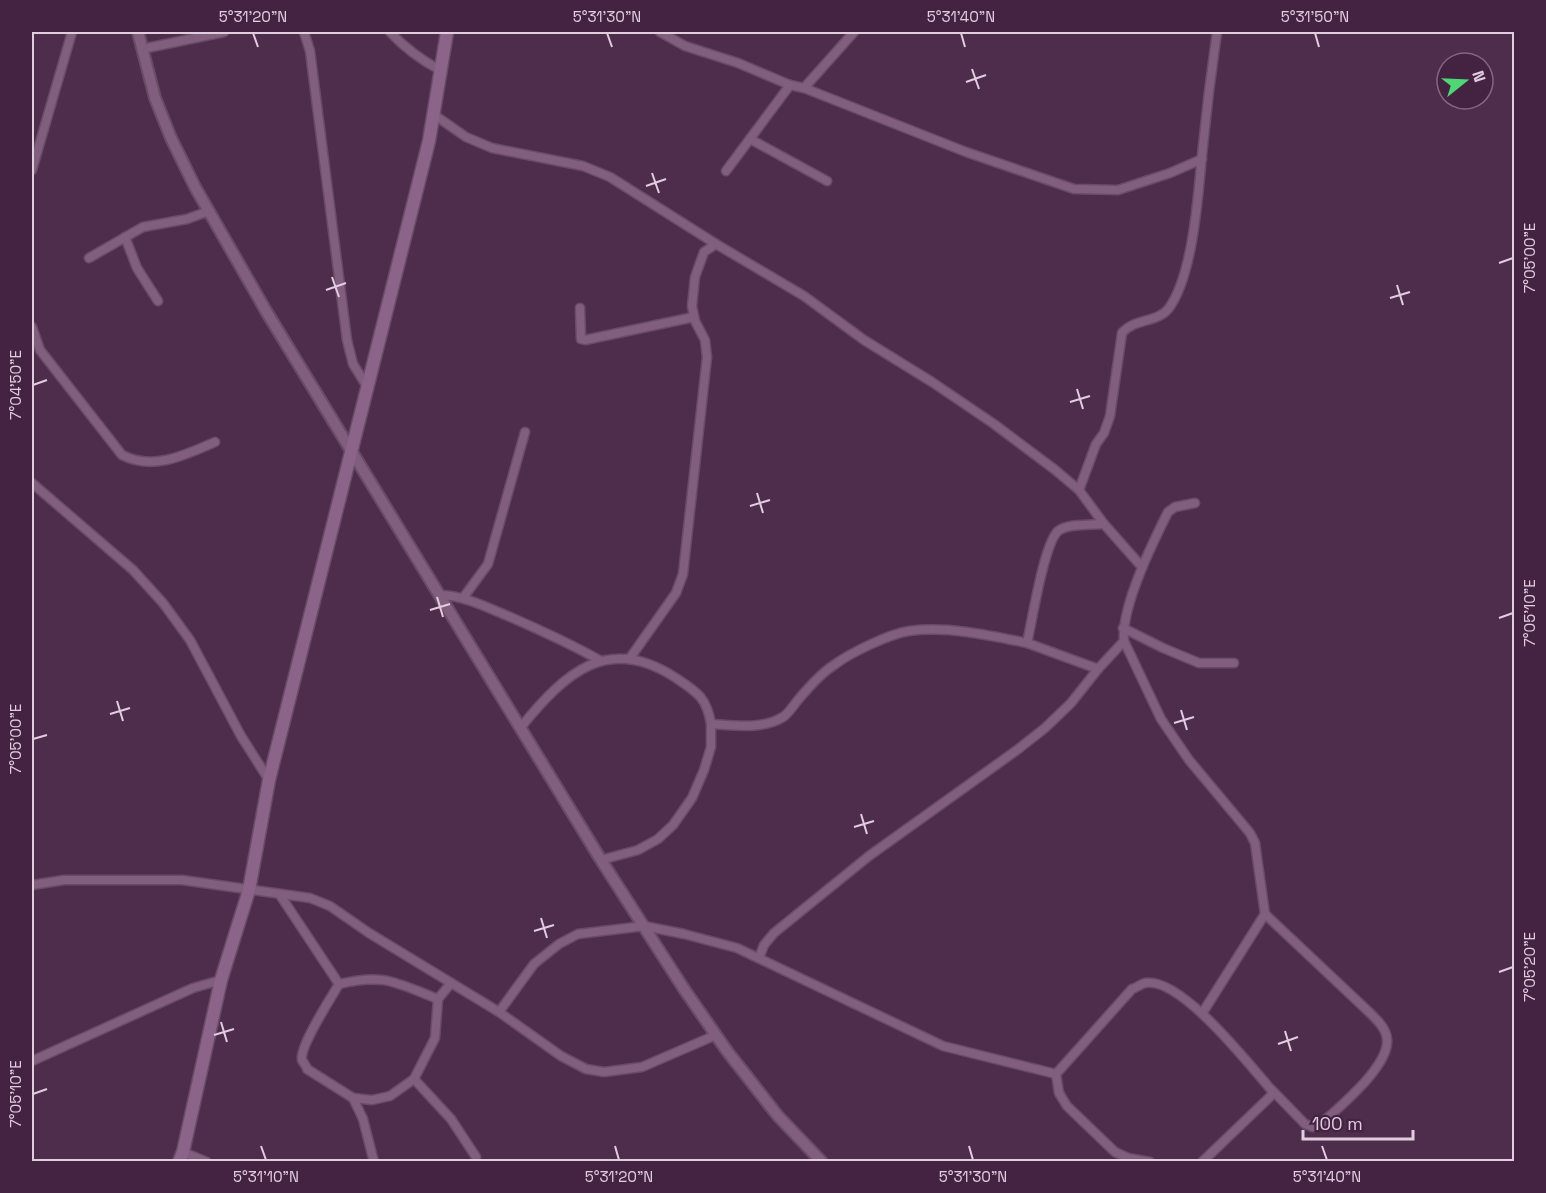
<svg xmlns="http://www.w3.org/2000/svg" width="1546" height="1193" font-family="'Space Grotesk',sans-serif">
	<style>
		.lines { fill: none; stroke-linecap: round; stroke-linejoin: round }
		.minor-casing { stroke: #684c65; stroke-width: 11 }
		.tertiary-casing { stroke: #684c65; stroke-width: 14 }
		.secondary-casing { stroke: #684c65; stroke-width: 15 }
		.minor { stroke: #815d7e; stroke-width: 8 }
		.tertiary { stroke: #815d7e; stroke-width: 10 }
		.secondary { stroke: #8c6389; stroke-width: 12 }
		.ticks { fill: none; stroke: #e2cddf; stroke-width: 2 }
		.neatline { fill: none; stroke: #e2cddf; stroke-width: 2 }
		.ticks-label { font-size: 15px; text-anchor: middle; fill: #e2cddf }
	</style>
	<rect width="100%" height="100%" fill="#4e2d4c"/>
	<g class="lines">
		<g class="minor-casing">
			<g id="minor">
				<polyline points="304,32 310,51 347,340 353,364 368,388"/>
				<path d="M390,32C405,48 421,60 440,70"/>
				<polyline points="660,32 685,46 738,63 790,85 804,88 966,152 1074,189 1118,190 1170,173 1202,159"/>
				<polyline points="142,49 224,32"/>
				<polyline points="804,88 854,32"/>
				<polyline points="433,114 466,137 492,148 583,166 610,177 716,244 804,296 864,340 932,382 994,424 1054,469 1079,490 1104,524 1142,567"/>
				<polyline points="750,139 827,181"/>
				<polyline points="32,170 72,32"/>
				<polyline points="726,171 790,85"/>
				<polyline points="125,237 137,268 158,301"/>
				<polyline points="89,258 143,227 187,219 209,211"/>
				<polyline points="580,308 581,339 585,340 694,317"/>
				<path d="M32,327L40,350L122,455C153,471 185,455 215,442"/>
				<polyline points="32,483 133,570 163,603 190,640 241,736 269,780"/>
				<path d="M1079,490L1096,444L1104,433L1110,416L1122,333C1134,318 1158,323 1169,308C1193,275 1198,196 1202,155C1206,114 1211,73 1217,32"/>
				<path d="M1195,503L1175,507L1168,512C1152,544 1121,607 1124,641L1161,719L1189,760L1250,833L1255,843L1265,914L1203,1012"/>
				<path d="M1104,524C1092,525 1068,523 1058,531C1044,544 1032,621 1027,643L1098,669L1124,641"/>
				<path d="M441,595C465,596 486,607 508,616C540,630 571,644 601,661"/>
				<polyline points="463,598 488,564 525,432"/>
				<polyline points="1123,628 1163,648 1199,663 1234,663"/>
				<polyline points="630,658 676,593 683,574 707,357 705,340 695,321 692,306 695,277 704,252 716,244"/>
				<path d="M521,727C565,673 608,633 676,678C697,692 707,698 711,724"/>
				<path d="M601,860L638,850L658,839L673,825L692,798L704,770L711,747V724C733,725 762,730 783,717C788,714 793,706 798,700C808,688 820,674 834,665C850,653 889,634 909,631C948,626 989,635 1027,643"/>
				<polyline points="32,885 64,880 182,880 310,898 330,906 369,933 499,1012 561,1056 586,1069 604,1072 642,1067 716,1035"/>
				<path d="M280,895L339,984C331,998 299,1047 302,1060C303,1062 307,1067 307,1069L353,1098L363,1119L374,1162"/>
				<path d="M1265,914L1369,1012C1377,1020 1386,1028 1387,1039C1390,1066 1339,1107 1321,1124L1313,1127L1305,1124L1271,1089"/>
				<polyline points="759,958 764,945 774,933 869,856 1017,750 1045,728 1071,703 1098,669"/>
				<path d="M339,984C385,973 396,983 438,999"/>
				<polyline points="499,1012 534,964 559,944 578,934 644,926 684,934 737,948 943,1046 1056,1074"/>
				<polyline points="32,1061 193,988 221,980"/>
				<polyline points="414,1079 451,1119 476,1157"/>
				<polyline points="353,1098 372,1100 390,1096 414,1079 435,1038 438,999 451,983"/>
				<polyline points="183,1152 207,1162"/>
				<path d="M1150,1162L1128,1158L1115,1152L1067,1106L1059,1093L1056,1074L1132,989C1136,988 1141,984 1145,983C1181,976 1251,1067 1274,1093L1202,1162"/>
			</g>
		</g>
		<g class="tertiary-casing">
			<polyline id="tertiary" points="138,32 155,98 171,138 195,187 266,311 601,860 684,989 727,1051 778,1116 822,1162"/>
		</g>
		<g class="secondary-casing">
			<polyline id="secondary" points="179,1162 183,1152 221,980 249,890 269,780 429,141 447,32"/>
		</g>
		<use href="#minor" class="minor"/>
		<use href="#tertiary" class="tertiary"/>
		<use href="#secondary" class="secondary"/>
	</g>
	<path class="ticks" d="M253,33L258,47M607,33L612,47M961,33L965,47M1315,33L1319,47M972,69L979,89M966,82L986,75M652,173L659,193M646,186L666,179M1499,263L1513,258M332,277L339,297M1397,285L1403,305M326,290L346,283M1390,298L1410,292M33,385L47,380M1077,389L1083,409M1070,402L1090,396M757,493L763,513M750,506L770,500M437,597L443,617M430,610L450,604M1499,618L1513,613M117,701L123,721M1181,710L1187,730M110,714L130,708M1174,723L1194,717M33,739L47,735M861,814L867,834M854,827L874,821M541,918L547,938M534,931L554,925M1499,972L1513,967M221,1022L227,1042M1285,1031L1291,1051M214,1035L234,1029M1278,1044L1298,1037M33,1094L47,1089M261,1146L266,1160M615,1146L619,1160M969,1146L973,1160M1322,1146L1327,1160"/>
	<rect width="1546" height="1193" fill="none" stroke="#432341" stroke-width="66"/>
	<g transform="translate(1465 81) rotate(72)"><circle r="28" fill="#432341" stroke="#836780" stroke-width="1.5"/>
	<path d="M0-4.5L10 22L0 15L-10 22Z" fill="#4fd675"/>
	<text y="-9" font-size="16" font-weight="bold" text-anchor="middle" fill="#e2cddf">N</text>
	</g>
	<path d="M1303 1130v9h110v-9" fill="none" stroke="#e2cddf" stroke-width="3"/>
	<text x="1312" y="1130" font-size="18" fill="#e2cddf" stroke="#432341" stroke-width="4.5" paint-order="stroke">100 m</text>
	<rect x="33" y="33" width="1480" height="1127" class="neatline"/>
	<g class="ticks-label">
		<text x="253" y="22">5°31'20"N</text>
		<text x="607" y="22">5°31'30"N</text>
		<text x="961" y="22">5°31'40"N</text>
		<text x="1315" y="22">5°31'50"N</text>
		<text transform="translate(1530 258) rotate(-90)" y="5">7°05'00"E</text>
		<text transform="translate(16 385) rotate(-90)" y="5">7°04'50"E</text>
		<text transform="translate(1530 613) rotate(-90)" y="5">7°05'10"E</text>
		<text transform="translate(16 739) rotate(-90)" y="5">7°05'00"E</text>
		<text transform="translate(1530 967) rotate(-90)" y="5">7°05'20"E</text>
		<text transform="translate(16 1094) rotate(-90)" y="5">7°05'10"E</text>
		<text x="266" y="1182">5°31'10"N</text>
		<text x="619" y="1182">5°31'20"N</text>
		<text x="973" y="1182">5°31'30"N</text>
		<text x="1327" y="1182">5°31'40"N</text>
	</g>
</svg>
